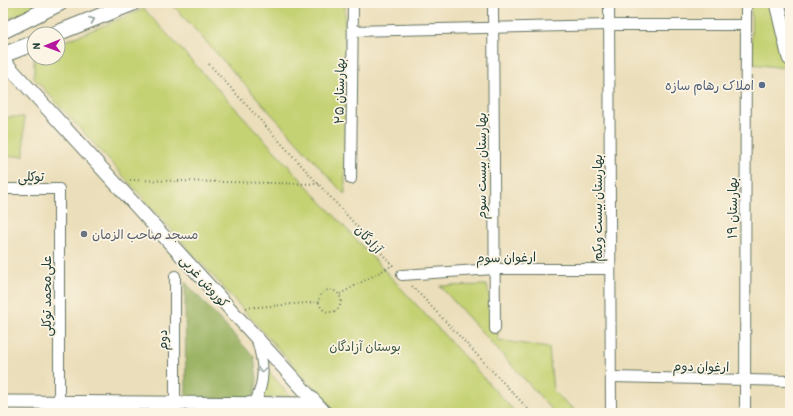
<svg xmlns="http://www.w3.org/2000/svg" width="793" height="416" font-family="'Patrick Hand','Playpen Sans Arabic',sans-serif">
	<style>
		.green { fill: #c5d273; stroke: #728854 }
		.forest { fill: #9cb465; stroke: #5e784c }
		.lines { fill: none; stroke-linecap: round; stroke-linejoin: round }
		.minor-casing { stroke: #667563; stroke-width: 12 }
		.tertiary-casing { stroke: #667563; stroke-width: 15 }
		.secondary-casing { stroke: #667563; stroke-width: 17 }
		.path { stroke: #667563; stroke-width: 2; stroke-dasharray: 1 3; stroke-linecap: butt }
		.minor { stroke: #fff; stroke-width: 10 }
		.tertiary { stroke: #fff; stroke-width: 13 }
		.secondary { stroke: #fff; stroke-width: 15 }
		.oneway { stroke: #8f9e9a }
		.service-dot { fill: #5c6f8a; stroke: #fcf5e5; stroke-width: 1.5 }
		.worship-dot { fill: #6b7280; stroke: #fcf5e5; stroke-width: 1.5 }
		.labels { text-anchor: middle; stroke-width: 3.5; stroke-linejoin: round; paint-order: stroke }
		.service-label { font-size: 13px; fill: #4e5e75; stroke: #fcf5e5; text-anchor: end }
		.street-label { font-size: 13px; fill: #1f3d34; stroke: #fcf5e5 }
		.worship-label { font-size: 13px; fill: #5b616d; stroke: #fcf5e5; text-anchor: start }
		.park-label { font-size: 13px; fill: #405b41; stroke: #fcf5e5 }
	</style>
	<rect width="100%" height="100%" fill="#fcf5e5"/>
	<filter id="ink" filterUnits="userSpaceOnUse"><feTurbulence type="fractalNoise" baseFrequency=".025" numOctaves="2"/><feDisplacementMap in="SourceGraphic" scale="8" xChannelSelector="R" yChannelSelector="G"/><feConvolveMatrix kernelMatrix="1 2 1 2 8 2 1 2 1" color-interpolation-filters="sRGB"/></filter>
	<filter id="wash" filterUnits="userSpaceOnUse"><feTurbulence type="fractalNoise" baseFrequency=".012" numOctaves="4" result="noise"/><feDisplacementMap in="SourceGraphic" scale="16" xChannelSelector="R" yChannelSelector="G"/><feGaussianBlur stdDeviation="0.9" result="paint"/><feColorMatrix in="noise" values="0 0 0 0 0 0 0 0 0 0 0 0 0 0 0 0 0 1.4 0 .05"/><feComposite in="paint" operator="in"/></filter>
	<g filter="url(#wash)">
		<rect width="100%" height="100%" fill="#ebdeba"/>
		<g class="green">
			<polygon points="3,3 47,3 3,21"/>
			<polygon points="171,3 345,3 345,195"/>
			<polygon points="751,3 770,3 785,68 752,64"/>
			<polygon points="144,9 516,413 336,413 116,168 34,78 34,58 58,58 58,44"/>
			<rect x="3" y="117" width="21" height="39"/>
			<polygon points="487,285 499,340 549,348 553,391 578,413 555,413 440,286"/>
			<polygon points="265,367 290,396 260,399"/>
		</g>
		<polygon class="forest" points="185,282 254,357 257,379 255,395 244,399 186,398"/>
	</g>
	<g filter="url(#ink)">
		<g class="lines">
			<g class="minor-casing">
				<g id="minor">
					<polyline points="493,3 495,329"/>
					<polyline points="609,3 611,413"/>
					<polyline points="353,31 609,25 746,25"/>
					<polyline points="351,179 353,3"/>
					<polyline points="3,189 59,189 59,413"/>
					<polyline points="402,275 494,269 610,269"/>
					<polyline points="175,276 175,413"/>
					<polyline points="611,377 790,381"/>
					<path d="M254,404C266,381 264,364 257,340"/>
					<polyline points="745,413 746,3"/>
				</g>
			</g>
			<g class="tertiary-casing">
				<g id="tertiary">
					<polyline points="3,60 325,413"/>
					<polyline points="3,402 317,404"/>
				</g>
			</g>
			<g class="secondary-casing">
				<g id="secondary">
					<polyline points="777,3 790,58"/>
					<polyline points="3,31 60,3"/>
					<polyline points="55,34 133,3"/>
					<polyline points="3,55 34,43"/>
				</g>
			</g>
			<g class="path">
				<polyline points="209,64 394,267"/>
				<polyline points="130,180 319,184"/>
				<polyline points="412,286 532,413"/>
				<circle cx="330" cy="301" r="11"/>
				<polyline points="340,294 393,265"/>
				<polyline points="246,308 319,302"/>
			</g>
			<use href="#minor" class="minor"/>
			<use href="#tertiary" class="tertiary"/>
			<use href="#secondary" class="secondary"/>
		</g>
		<defs><path id="oneway-chevron" d="M-2-3.5L2.5 0L-2 3.5" fill="none" stroke-width="1.6" stroke-linecap="round" stroke-linejoin="round"/></defs>
		<g class="oneway">
			<use href="#oneway-chevron" transform="translate(92 20) rotate(-22)"/>
			<use href="#oneway-chevron" transform="translate(262 370) rotate(90)"/>
		</g>
	</g>
	<circle class="service-dot" cx="762" cy="85" r="4"/>
	<circle class="worship-dot" cx="84" cy="234" r="4"/>
	<g class="labels">
		<g class="service-label">
			<text x="754" y="90">املاک رهام سازه</text>
		</g>
		<g class="street-label">
			<text transform="translate(339 91) rotate(-89)" y="5">بهارستان ۲۵</text>
			<text transform="translate(481 166) rotate(-90)" y="5">بهارستان بیست سوم</text>
			<text x="31" y="181">توکلی</text>
			<text transform="translate(597 208) rotate(-90)" y="5">بهارستان بیست ویکم</text>
			<text transform="translate(732 208) rotate(-90)" y="5">بهارستان ۱۹</text>
			<text transform="translate(369 239) rotate(48)" y="5">آزادگان</text>
			<text transform="translate(506 257) rotate(-1)" y="5">ارغوان سوم</text>
			<text transform="translate(205 281) rotate(48)" y="5">کوروش غربی</text>
			<text transform="translate(46 296) rotate(-90)" y="5">علی‌محمد توکلی</text>
			<text transform="translate(162 340) rotate(-90)" y="5">دوم</text>
			<text transform="translate(701 366) rotate(1)" y="5">ارغوان دوم</text>
		</g>
		<g class="worship-label">
			<text x="92" y="239">مسجد صاحب الزمان</text>
		</g>
		<g class="park-label">
			<text x="365" y="351">بوستان آزادگان</text>
		</g>
	</g>
	<rect width="793" height="416" fill="none" stroke="#fcf5e5" stroke-width="16"/>
	<g transform="translate(46 46) rotate(269)"><circle r="19" fill="#fcf5e5" stroke="#a4ab9e"/>
	<path d="M0-3L7 15L0 10L-7 15Z" fill="#b5179e"/>
	<text y="-6" font-size="11" font-weight="bold" text-anchor="middle" fill="#1f3d34">N</text>
	</g>
</svg>
